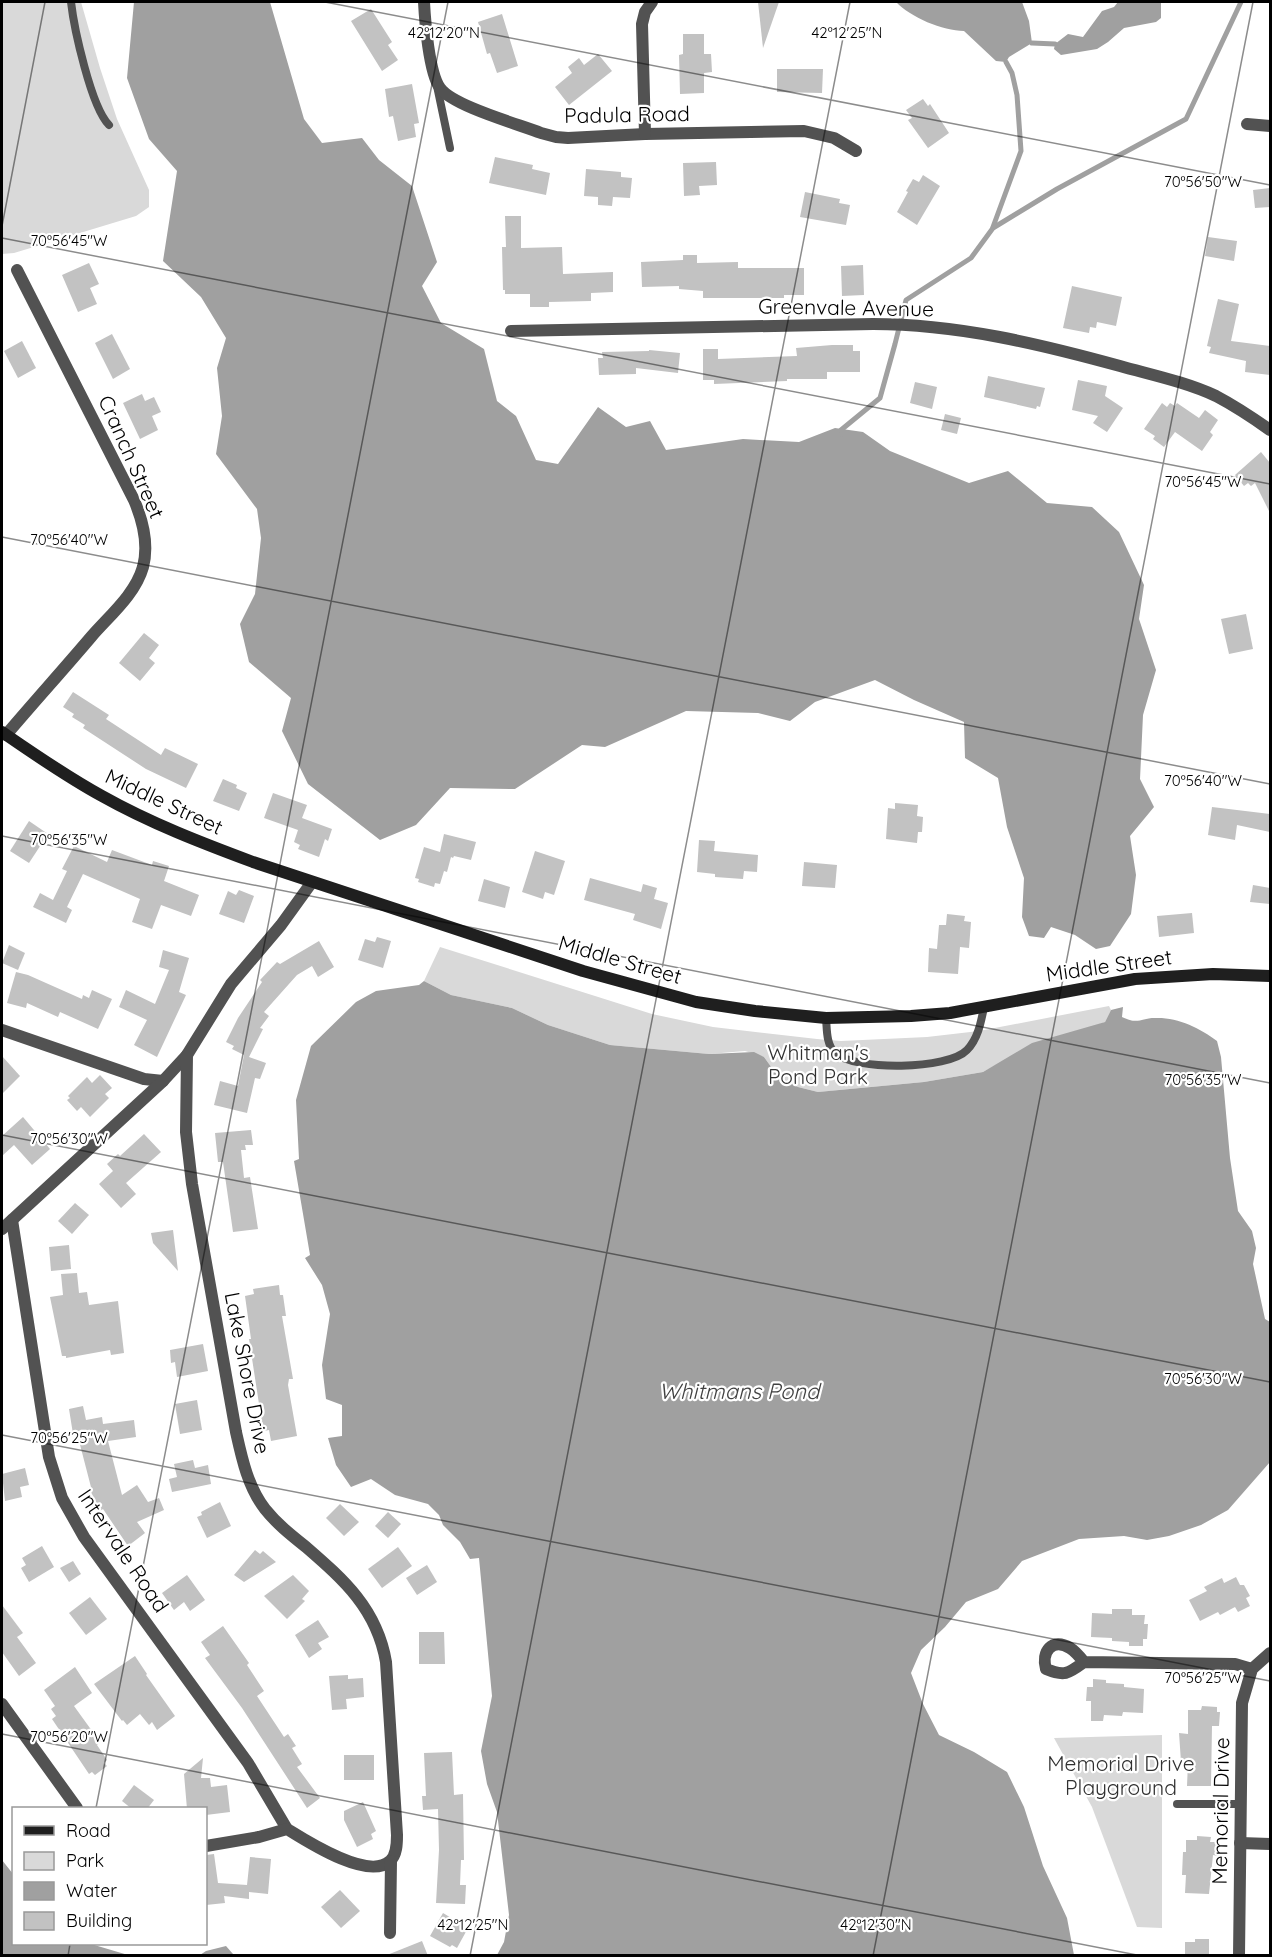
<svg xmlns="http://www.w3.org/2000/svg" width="1272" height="1957" font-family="Quicksand,sans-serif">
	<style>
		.green { fill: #d9d9d9 }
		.water { fill: #a0a0a0 }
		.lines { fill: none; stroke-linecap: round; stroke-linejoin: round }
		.stream { stroke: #a0a0a0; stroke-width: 5 }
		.building { fill: #c2c2c2 }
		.service { stroke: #525252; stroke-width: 8 }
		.minor { stroke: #525252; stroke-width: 12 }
		.secondary { stroke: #1f1f1f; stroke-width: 12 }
		.ticks { fill: none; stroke: #000; stroke-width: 1.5; stroke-opacity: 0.45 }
		.labels { text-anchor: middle; stroke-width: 4.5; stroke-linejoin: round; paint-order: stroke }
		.street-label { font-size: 21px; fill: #000; stroke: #fff }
		.park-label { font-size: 21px; fill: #303030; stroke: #fff }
		.water-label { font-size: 22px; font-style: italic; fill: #414141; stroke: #fff }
		.ticks-label { font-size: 15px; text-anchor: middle; fill: #000; stroke: #fff; stroke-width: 4.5; stroke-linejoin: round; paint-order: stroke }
	</style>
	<rect width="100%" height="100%" fill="#fff"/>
	<g class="green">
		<polygon points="2,2 81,2 100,68 117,119 149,190 149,207 136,216 14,253 2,254"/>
		<polygon points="440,947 652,1014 713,1027 817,1039 841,1041 927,1037 979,1031 1109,1006 1111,1010 1105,1022 1003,1061 983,1072 924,1082 818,1092 798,1087 777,1075 764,1057 745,1051 709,1054 610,1045 548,1025 512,1008 451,995 424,981"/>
		<polygon points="1162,1735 1162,1928 1137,1927 1092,1807 1054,1738"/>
	</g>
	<g class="water">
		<polygon points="134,2 270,2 304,119 322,143 362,138 379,160 412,186 437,262 422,286 441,323 484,349 497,401 516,416 536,460 558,464 598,407 626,427 650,421 666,450 743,439 799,442 835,428 863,432 890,451 969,483 1008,471 1047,503 1092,507 1119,532 1144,585 1139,619 1156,670 1143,715 1140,779 1154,807 1130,836 1136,875 1131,914 1110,946 1096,949 1075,935 1051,927 1044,938 1029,936 1022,917 1024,878 1007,827 998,778 965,758 964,722 914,700 875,680 815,702 790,721 758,713 686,711 605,747 582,745 515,789 450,788 416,825 380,840 308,784 282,731 291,698 249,662 240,624 255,594 261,538 257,509 216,454 222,416 217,368 226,338 201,297 163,261 177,171 149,139 127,78"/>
		<path d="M896,2H1022L1029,21L1032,43L1009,57L1006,62L996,61L964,31C943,31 910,17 896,2Z"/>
		<polygon points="1118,2 1161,2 1161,18 1156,22 1124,28 1108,42 1097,49 1061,55 1054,49 1055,44 1068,34 1083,37 1102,11 1114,7"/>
		<path d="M424,981L451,995L512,1008L548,1025L610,1045L709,1054L754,1052L764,1057L777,1075L798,1087L818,1092L924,1082L983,1072L1032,1043L1105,1022L1111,1010L1123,1007L1122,1017C1139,1025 1140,1018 1155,1018C1177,1017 1200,1028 1217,1041L1221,1057L1230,1158L1238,1211L1252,1231L1256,1248L1253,1264L1265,1319L1270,1322V1462L1228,1510L1201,1525L1169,1536L1147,1540L1124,1536L1079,1539L1022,1561L998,1589L966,1602L945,1627L921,1650L911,1673L923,1704L939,1735L974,1752L1007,1772L1024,1807L1043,1866L1067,1918L1074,1955H497L504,1942L509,1915L497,1812L487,1784L481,1751L492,1696L479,1558L470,1559L460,1542L443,1525L439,1515L428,1504L395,1495L371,1479L351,1487L336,1465L328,1438L342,1436V1405L326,1399L322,1365L330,1314L322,1285L305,1258L310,1255L294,1161L299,1159L296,1100L311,1046L356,1002L376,991L419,985Z"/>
		<polygon points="2,1860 13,1874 14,1944 91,1944 128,1955 2,1955"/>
		<polygon points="226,1946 233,1954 314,1955 200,1955 206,1951"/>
	</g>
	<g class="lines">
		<g class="stream">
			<polyline points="1032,43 1055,44"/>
			<polyline points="993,227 1021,151 1017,95 1012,73 1006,62"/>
			<polyline points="842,434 841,430 880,398 895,344 906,300 971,258 993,228 1057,189 1186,119 1241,2"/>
		</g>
	</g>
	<g class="building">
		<polygon points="758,2 779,2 763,48"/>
		<polygon points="371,9 392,42 388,45 398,60 382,71 351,21"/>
		<polygon points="502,14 518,66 497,73 490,53 487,54 478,22"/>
		<polygon points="683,34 704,34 704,54 711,54 712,72 704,73 704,93 680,94 679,55 683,54"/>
		<polygon points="598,54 612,71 569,105 555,87 572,73 568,67 579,58 584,65"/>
		<polygon points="777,69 823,69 822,93 777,92"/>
		<polygon points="412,84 419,123 414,124 416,137 398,141 393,116 389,117 385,89"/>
		<polygon points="923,99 928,106 930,104 949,133 928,148 908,120 912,118 906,110"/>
		<polygon points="495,157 533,165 532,169 550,173 546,195 489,183"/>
		<polygon points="716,162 717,185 699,186 700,195 684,196 683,163"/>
		<polygon points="586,169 621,172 621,177 632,178 630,198 613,197 612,206 598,205 598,197 584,196"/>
		<polygon points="923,175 940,186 917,225 897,212 908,192 906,191 913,179 919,182"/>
		<polygon points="1270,188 1270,207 1255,208 1253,190"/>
		<polygon points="805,192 840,199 839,203 850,205 846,225 800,217"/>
		<polygon points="505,216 521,216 521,248 562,247 563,274 613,272 613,292 591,293 591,301 549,302 549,307 530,307 530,294 505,294 505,290 503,290 502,247 506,247"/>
		<polygon points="1208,237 1237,241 1234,261 1205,256"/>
		<polygon points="683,255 697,255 697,263 738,262 738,268 804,268 804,295 784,295 784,298 703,298 703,291 679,289 679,286 642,287 641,262 683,260"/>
		<polygon points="89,263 99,284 90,288 97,304 78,312 62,275"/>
		<polygon points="863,265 864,295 842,296 841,266"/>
		<polygon points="1072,286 1122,297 1116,326 1097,322 1096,328 1090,327 1089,333 1063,328"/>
		<polygon points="1218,299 1239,304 1231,341 1270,346 1270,375 1245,372 1246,361 1209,353 1211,347 1207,346"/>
		<polygon points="112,334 130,369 113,379 95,343"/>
		<polygon points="22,341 36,368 18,378 4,351"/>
		<polygon points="832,345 853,345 853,351 860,351 860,372 827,372 827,379 787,379 787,381 714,384 714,380 703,380 703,349 718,349 718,359 797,356 796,348"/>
		<polygon points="649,350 680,353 678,373 636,368 636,374 599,375 598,358 603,358 602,352 649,351"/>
		<polygon points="988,376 1045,388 1040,407 1037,406 1036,409 984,397"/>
		<polygon points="1078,380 1107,386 1105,396 1123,408 1107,432 1093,423 1098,416 1072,410"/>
		<polygon points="915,382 937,387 932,409 910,403"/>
		<polygon points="142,394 145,401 154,397 161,412 152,416 158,430 140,439 123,403"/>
		<polygon points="1162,403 1167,407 1170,403 1175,406 1177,403 1199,418 1205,410 1218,420 1210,432 1213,435 1202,451 1175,432 1164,447 1153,439 1155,436 1144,429"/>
		<polygon points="945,414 961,418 957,434 941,430"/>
		<polygon points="1261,452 1270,463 1270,513 1255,483 1251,486 1248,483 1244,486 1235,475"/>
		<polygon points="1246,614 1253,649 1229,654 1221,619"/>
		<polygon points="144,633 159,645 149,658 155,663 140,681 119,663"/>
		<polygon points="73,692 109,715 106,719 161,755 165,748 198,764 186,788 146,769 83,728 85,725 72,717 74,714 63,707"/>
		<polygon points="223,779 237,785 236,788 247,793 239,811 213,801"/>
		<polygon points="273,793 307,805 302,818 332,829 328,841 325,839 319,857 298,849 300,845 294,842 298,830 264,818"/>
		<polygon points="895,803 918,805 917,816 923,817 922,832 918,832 917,843 886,839 888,808 895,809"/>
		<polygon points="1212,807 1270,814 1270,832 1237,825 1235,840 1208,835"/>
		<polygon points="29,821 48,834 29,863 10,851"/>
		<polygon points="444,834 476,842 471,860 454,856 453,858 451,857 447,872 444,871 440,884 435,883 434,887 418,882 419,879 415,878 424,847 440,852"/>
		<polygon points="699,840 715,841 714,851 758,855 757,872 744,871 743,879 715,877 715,874 697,872"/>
		<polygon points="74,846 107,862 112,850 152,865 153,861 169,866 164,881 199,895 191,916 161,905 152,929 132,922 140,899 83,874 67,907 72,910 66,923 33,907 40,893 53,900 67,871 62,869"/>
		<polygon points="535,851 565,861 554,895 545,892 543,899 522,892"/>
		<polygon points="804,862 837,865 835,888 802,886"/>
		<polygon points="590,878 641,892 643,884 657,888 654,899 668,903 661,929 633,920 635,914 584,900"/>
		<polygon points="484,879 510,887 505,908 478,901"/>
		<polygon points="1253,885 1270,888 1270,904 1250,902"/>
		<polygon points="239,890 254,896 244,923 219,914 228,891 236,895"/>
		<polygon points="1192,913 1194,933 1159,937 1157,916"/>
		<polygon points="947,914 965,916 964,921 971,922 969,948 960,947 958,974 928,972 929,948 937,949 939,925 946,925"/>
		<polygon points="377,937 391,941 383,968 358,960 365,939 375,942"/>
		<polygon points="319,941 334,967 318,977 312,966 297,975 264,1012 269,1016 260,1028 263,1029 249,1057 266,1063 260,1079 255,1078 247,1113 214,1105 220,1081 238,1086 244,1055 232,1049 234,1046 226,1042 238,1018 262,982 260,980 277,962 280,964"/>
		<polygon points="9,945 25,953 18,970 2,963"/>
		<polygon points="163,950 189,958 179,992 186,995 157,1057 134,1045 147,1020 119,1007 126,990 155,1004 169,970 159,967"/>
		<polygon points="16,972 28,975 82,999 83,995 89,998 92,990 112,999 98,1029 60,1012 58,1017 27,1003 26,1008 7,1003"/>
		<polygon points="2,1056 20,1076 2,1094"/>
		<polygon points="100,1075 112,1088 105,1094 109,1098 90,1117 81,1107 77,1111 67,1100 70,1098 68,1096 87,1077 92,1083"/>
		<polygon points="23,1117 50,1149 32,1165 14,1145 2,1156 2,1136"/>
		<polygon points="251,1130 253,1145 245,1145 246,1150 241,1150 244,1178 250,1177 258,1229 233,1232 223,1162 218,1162 215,1133"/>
		<polygon points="144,1134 161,1152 126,1183 136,1194 121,1208 99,1184 113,1171 107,1164 118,1154 120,1156"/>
		<polygon points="75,1203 89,1215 72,1234 58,1221"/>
		<polygon points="173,1230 178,1271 153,1243 151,1233"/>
		<polygon points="69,1245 71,1269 51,1271 49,1247"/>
		<polygon points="77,1273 79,1293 87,1292 89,1305 118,1301 124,1353 111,1355 110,1350 66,1358 66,1356 62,1356 50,1297 63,1295 61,1274"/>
		<polygon points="279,1285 280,1295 283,1295 286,1316 282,1316 293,1379 289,1379 288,1385 297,1436 271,1441 269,1430 264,1431 261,1417 249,1339 251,1339 245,1296 254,1294 253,1289"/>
		<polygon points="203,1344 208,1371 177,1377 175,1362 171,1363 170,1350"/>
		<polygon points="197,1400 202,1430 180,1434 175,1404"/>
		<polygon points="83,1406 86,1420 102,1417 103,1424 134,1420 136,1437 108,1441 122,1495 137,1485 148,1502 159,1498 164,1510 137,1522 145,1533 128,1546 103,1509 100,1511 91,1492 92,1491 77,1433 73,1434 69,1409"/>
		<polygon points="193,1460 195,1468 208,1465 211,1484 172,1492 169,1479 177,1477 174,1464"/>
		<polygon points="25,1468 29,1485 20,1487 22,1497 5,1501 2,1474"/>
		<polygon points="220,1502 231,1526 207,1538 197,1517 202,1515 201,1512"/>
		<polygon points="340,1504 359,1522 344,1536 326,1518"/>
		<polygon points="388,1512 401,1524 388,1538 375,1526"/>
		<polygon points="42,1546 54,1567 29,1582 21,1568 26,1565 22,1558"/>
		<polygon points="398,1547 412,1566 382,1588 368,1569"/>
		<polygon points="255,1550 260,1554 263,1551 276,1562 244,1582 234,1575"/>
		<polygon points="73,1561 81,1574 69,1582 60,1568"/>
		<polygon points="427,1565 437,1582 417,1595 406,1578"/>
		<polygon points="187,1575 205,1600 190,1611 184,1602 174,1610 162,1593"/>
		<polygon points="293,1575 309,1591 302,1599 305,1601 287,1619 264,1596"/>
		<polygon points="1236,1577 1240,1585 1244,1585 1250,1596 1246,1598 1250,1606 1238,1612 1235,1607 1220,1615 1218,1612 1200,1621 1189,1600 1207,1591 1204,1587 1222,1578 1224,1583"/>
		<polygon points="90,1597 107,1619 86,1635 69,1613"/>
		<polygon points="2,1605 23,1633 17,1637 36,1663 19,1676 2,1652"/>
		<polygon points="1112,1609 1132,1609 1132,1615 1145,1615 1144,1624 1148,1624 1147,1639 1143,1639 1143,1646 1129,1646 1129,1642 1112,1641 1112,1638 1091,1637 1092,1613 1112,1614"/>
		<polygon points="318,1620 329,1637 318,1643 322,1649 309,1658 295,1635"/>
		<polygon points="223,1626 249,1663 247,1665 264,1691 257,1696 284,1737 288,1734 296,1746 292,1748 302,1764 297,1767 320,1798 307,1808 242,1708 205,1658 210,1655 201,1642"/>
		<polygon points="419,1632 444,1632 445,1664 419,1664"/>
		<polygon points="135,1656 147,1674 146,1675 175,1716 157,1730 152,1722 149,1725 140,1714 127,1725 123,1720 122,1721 94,1684"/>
		<polygon points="75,1667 92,1693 74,1706 100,1742 97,1745 107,1760 104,1763 107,1766 95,1775 92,1772 89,1774 52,1719 56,1716 51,1709 55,1706 44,1690"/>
		<polygon points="348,1675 348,1679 363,1678 364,1697 346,1699 347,1709 332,1710 329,1676"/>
		<polygon points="1093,1679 1106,1680 1106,1683 1124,1684 1124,1687 1144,1689 1143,1713 1123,1712 1122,1716 1104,1715 1103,1721 1091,1721 1091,1701 1086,1701 1087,1687 1093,1687"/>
		<polygon points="1202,1706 1217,1707 1217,1712 1220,1712 1219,1726 1212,1726 1211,1786 1187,1786 1188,1762 1181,1762 1179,1733 1188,1734 1188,1710 1201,1710"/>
		<polygon points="452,1752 454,1795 463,1794 464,1860 461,1860 460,1885 466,1885 465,1904 436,1903 439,1850 438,1809 423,1810 422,1796 426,1796 424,1753"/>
		<rect x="344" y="1755" width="30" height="25"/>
		<polygon points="203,1758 201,1778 210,1778 211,1787 227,1785 230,1812 206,1815 206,1809 187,1809 184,1774"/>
		<polygon points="134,1785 154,1800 147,1809 132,1809 122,1801"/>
		<polygon points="363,1802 376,1831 371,1834 373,1839 357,1847 344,1820 344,1811"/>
		<polygon points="1197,1836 1211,1837 1210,1842 1218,1842 1218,1856 1213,1855 1209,1894 1185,1893 1186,1875 1182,1875 1183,1852 1186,1852 1186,1840 1197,1840"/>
		<polygon points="214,1854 218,1883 247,1885 250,1857 271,1859 268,1894 249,1892 249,1899 224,1896 225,1903 206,1905 206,1855"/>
		<polygon points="340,1890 360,1911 341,1928 321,1907"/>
		<polygon points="443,1913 468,1928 457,1948 452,1945 450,1947 430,1936"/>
		<polygon points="1195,1939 1209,1939 1209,1956 1185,1956 1185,1942 1195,1942"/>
		<polygon points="422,1941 428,1956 387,1956 387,1955"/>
	</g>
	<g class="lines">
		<g class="service">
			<path d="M71,2C74,28 91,107 109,125"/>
			<polyline points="437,86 450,148"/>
			<path d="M826,1018C827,1029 826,1044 835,1053C855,1071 948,1070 967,1050C978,1039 981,1022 984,1007"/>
			<polyline points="1177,1804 1241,1804"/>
		</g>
		<g class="minor">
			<path d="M424,2C425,21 429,73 440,88C453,106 518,124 541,133L556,137L568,138L645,134L804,131L834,138L856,151"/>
			<polyline points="1247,124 1270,126"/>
			<polyline points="645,134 642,24 645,12 652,2"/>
			<path d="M511,331L873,324C957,324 1040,344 1120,366C1152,375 1186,382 1216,396C1235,406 1253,418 1270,430"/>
			<path d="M6,735C34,702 63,670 91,637C109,616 135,595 143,567C149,544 143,521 134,500L17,270"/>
			<polyline points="2,1030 144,1079 163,1081"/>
			<polyline points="12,1220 49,1457 62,1498 84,1537 248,1763 287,1829"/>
			<polyline points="2,1229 163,1081 187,1055"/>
			<path d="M1084,1662C1080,1657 1075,1651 1070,1648C1052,1637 1041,1652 1046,1669C1065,1677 1069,1673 1084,1662L1235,1664L1252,1669"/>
			<polyline points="2,1704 77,1808"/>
			<polyline points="1240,1843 1270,1844"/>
			<path d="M206,1846L259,1837L287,1829C308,1842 368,1881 390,1861C397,1855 397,1843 397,1835L386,1662C377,1609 344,1580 306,1547C291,1535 277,1524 265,1509C248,1487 242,1459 236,1432L192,1184L186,1132L187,1055L231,984L281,925L312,882"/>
			<polyline points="390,1933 391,1861"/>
			<polyline points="1239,1956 1242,1703 1252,1669 1270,1653"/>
		</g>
		<path class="secondary" d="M2,732C34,754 67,777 102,796C150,823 202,843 253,862L583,971L696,1002L755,1011L826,1018L911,1016L950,1013L1135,979L1213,974L1270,976"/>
	</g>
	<path class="ticks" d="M325,2L1270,185M2,226L45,2M2,238L1270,484M2,537L1270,784M2,836L1270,1083M2,1135L1270,1382M2,1435L1270,1681M2,1734L1142,1956M96,1808L448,2M68,1956L70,1944M470,1956L850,2M873,1956L1253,2"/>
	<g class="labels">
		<g class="street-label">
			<text transform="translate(627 115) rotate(-1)" y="7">Padula Road</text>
			<text transform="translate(846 308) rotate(1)" y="7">Greenvale Avenue</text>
			<text transform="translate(131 457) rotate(66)" y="7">Cranch Street</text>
			<text transform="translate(164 802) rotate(25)" y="7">Middle Street</text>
			<text transform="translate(620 960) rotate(16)" y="7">Middle Street</text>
			<text transform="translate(1109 966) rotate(-8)" y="7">Middle Street</text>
			<text transform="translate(247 1373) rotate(79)" y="7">Lake Shore Drive</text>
			<text transform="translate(123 1551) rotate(56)" y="7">Intervale Road</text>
			<text transform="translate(1221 1811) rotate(-89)" y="7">Memorial Drive</text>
		</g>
		<g class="park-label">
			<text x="818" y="1060">Whitman's<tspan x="818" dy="24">Pond Park</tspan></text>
			<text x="1121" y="1771">Memorial Drive<tspan x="1121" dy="24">Playground</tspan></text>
		</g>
		<g class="water-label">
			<text x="739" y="1399">Whitmans Pond</text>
		</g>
	</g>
	<g class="ticks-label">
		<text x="444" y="38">42°12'20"N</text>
		<text x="847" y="38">42°12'25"N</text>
		<text x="1203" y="187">70°56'50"W</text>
		<text x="69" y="246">70°56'45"W</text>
		<text x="1203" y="487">70°56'45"W</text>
		<text x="69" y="545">70°56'40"W</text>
		<text x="1203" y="786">70°56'40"W</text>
		<text x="69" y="845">70°56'35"W</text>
		<text x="1203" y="1085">70°56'35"W</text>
		<text x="69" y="1144">70°56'30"W</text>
		<text x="1203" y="1384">70°56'30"W</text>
		<text x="69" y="1443">70°56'25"W</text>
		<text x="1203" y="1683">70°56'25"W</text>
		<text x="69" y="1742">70°56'20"W</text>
		<text x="473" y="1930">42°12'25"N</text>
		<text x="876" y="1930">42°12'30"N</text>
	</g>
	<rect width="1272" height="1957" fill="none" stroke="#000000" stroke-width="6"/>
	<rect x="12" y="1807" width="195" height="138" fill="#ffffff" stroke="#999999" stroke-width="1.5"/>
	<rect x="24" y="1826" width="30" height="9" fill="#1f1f1f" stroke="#999999" stroke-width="1.5"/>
	<text x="66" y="1837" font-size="18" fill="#000000">Road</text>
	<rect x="24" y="1852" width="30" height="18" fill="#d9d9d9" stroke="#999999" stroke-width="1.5"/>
	<text x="66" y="1867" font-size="18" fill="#000000">Park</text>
	<rect x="24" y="1882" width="30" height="18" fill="#a0a0a0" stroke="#999999" stroke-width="1.5"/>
	<text x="66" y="1897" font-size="18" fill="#000000">Water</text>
	<rect x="24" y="1912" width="30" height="18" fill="#c2c2c2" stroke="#999999" stroke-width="1.5"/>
	<text x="66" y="1927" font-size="18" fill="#000000">Building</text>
</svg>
